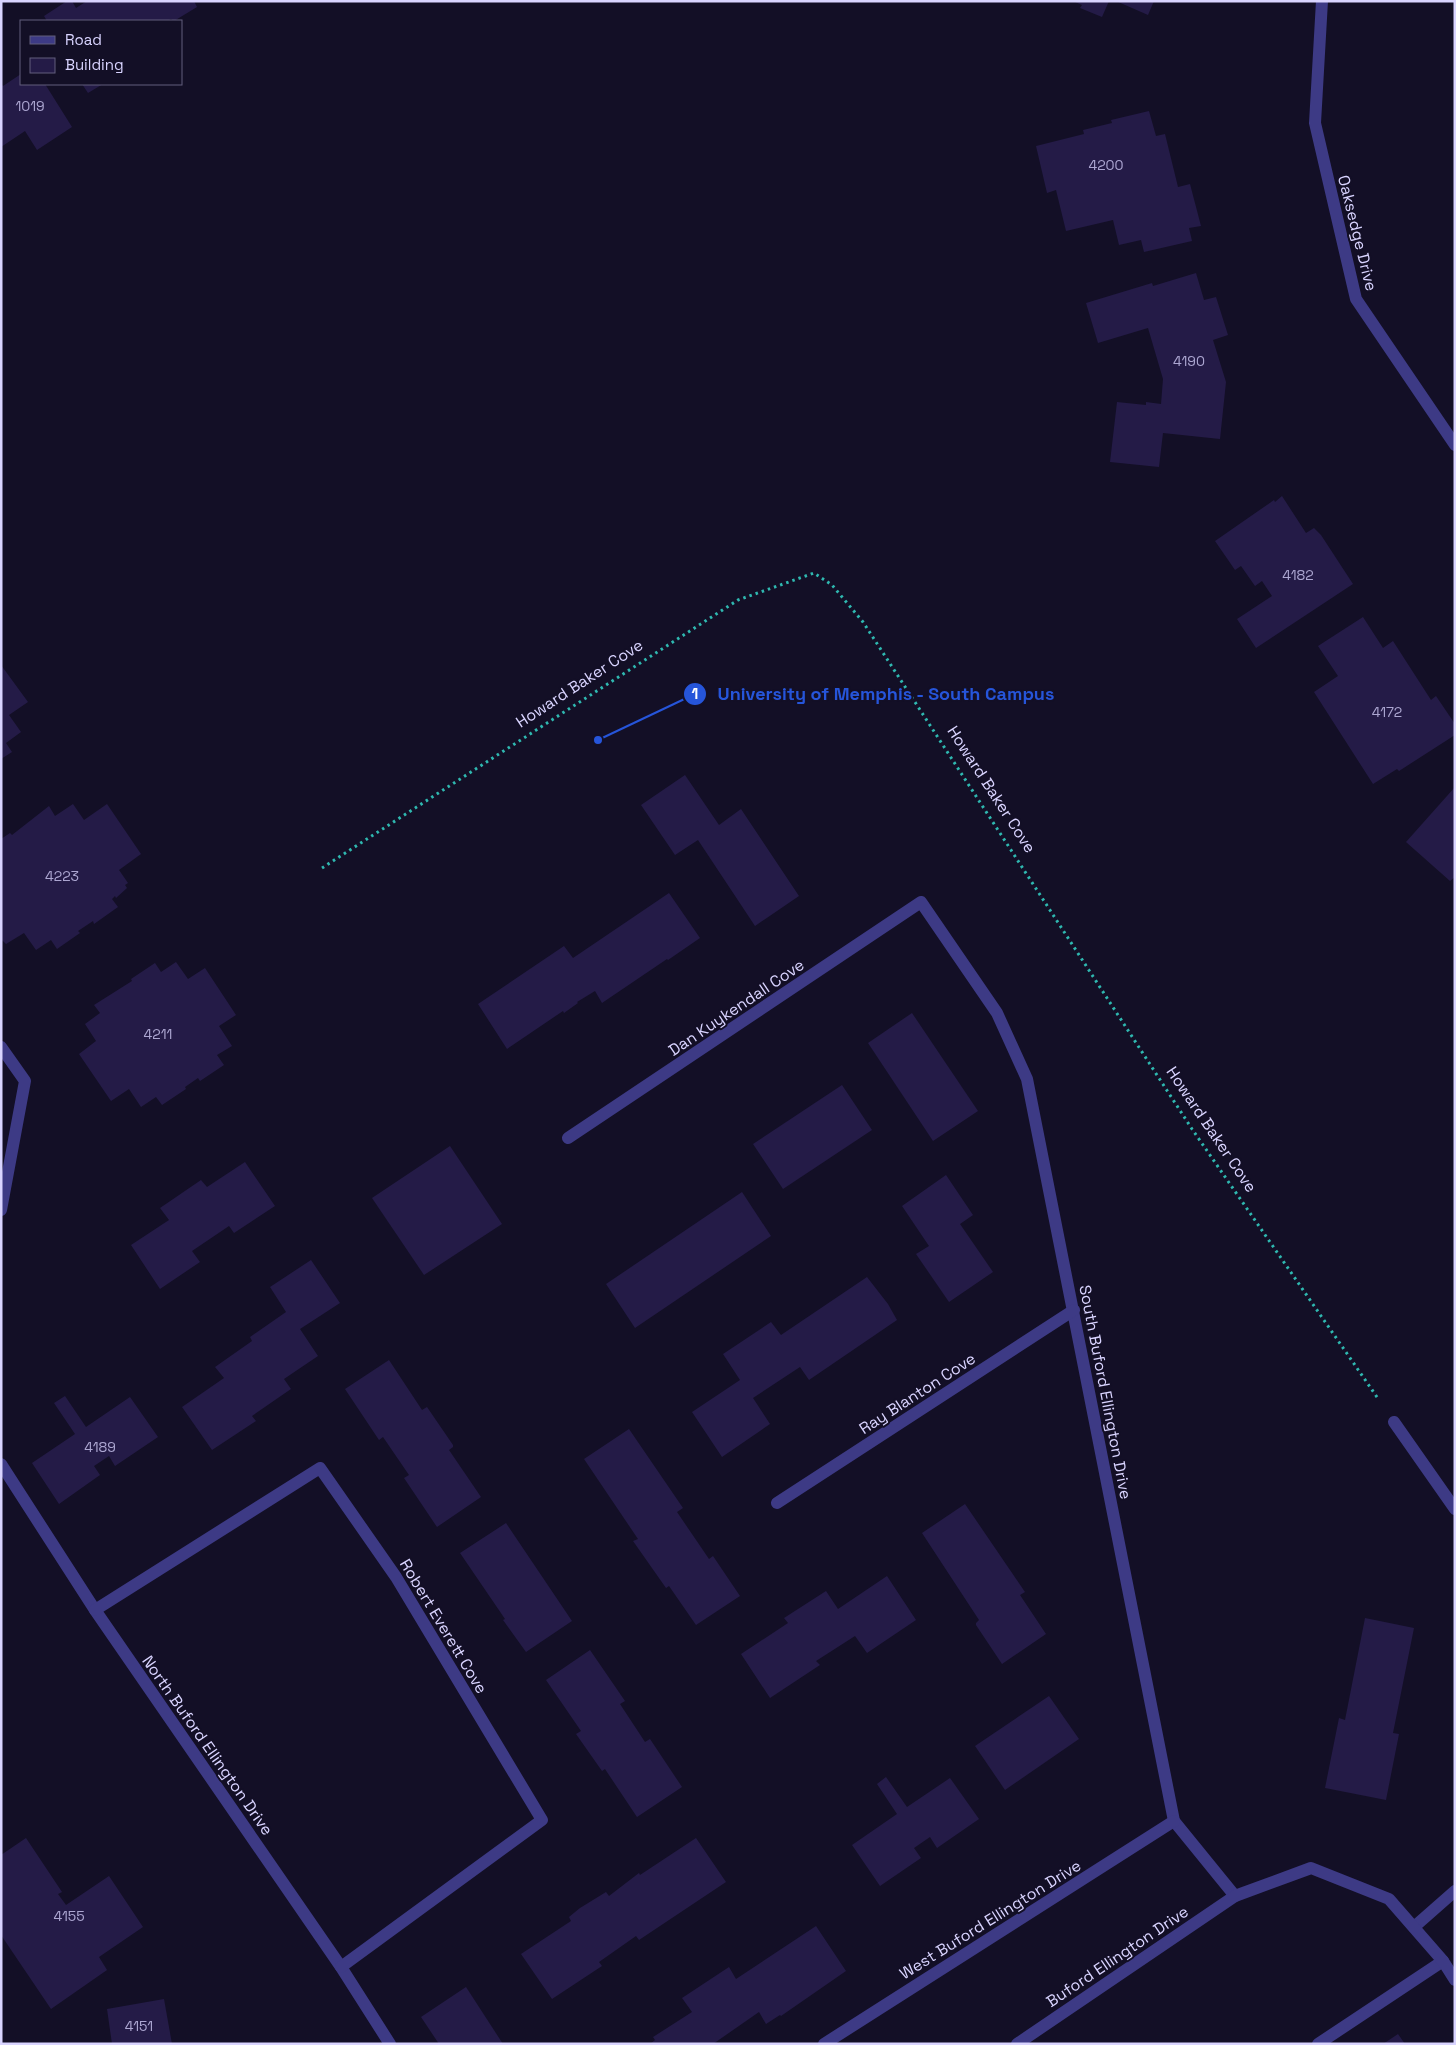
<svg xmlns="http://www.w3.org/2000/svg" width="1456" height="2045" font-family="'Space Grotesk',sans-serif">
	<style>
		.building { fill: #241b47 }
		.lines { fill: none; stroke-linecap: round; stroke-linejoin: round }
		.path { stroke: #2fb8b0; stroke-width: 3; stroke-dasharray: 2.5 4; stroke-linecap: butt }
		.service { stroke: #3d3a85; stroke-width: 12 }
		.minor { stroke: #3d3a85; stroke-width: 12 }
		.labels { text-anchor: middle; stroke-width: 4; stroke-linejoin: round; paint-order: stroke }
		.number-label { font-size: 14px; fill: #aca6d1 }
		.street-label { font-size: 16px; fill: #d9d4ff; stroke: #130f26 }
		.leader { fill: none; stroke: #2655da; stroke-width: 2 }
		.callout-dot { fill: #2655da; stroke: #130f26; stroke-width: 2 }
		.mark-label { font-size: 15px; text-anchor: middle; font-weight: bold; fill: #fff }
		.callout-label { font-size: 18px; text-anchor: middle; font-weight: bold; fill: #2655da; stroke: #130f26; stroke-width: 4; stroke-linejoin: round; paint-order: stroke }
	</style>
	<rect width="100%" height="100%" fill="#130f26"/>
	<g class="building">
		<polygon points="67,1 72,1 76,8 87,1 194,1 197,7 174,21 171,19 167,21 47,21 44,16"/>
		<polygon points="1073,1 1109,1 1102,17 1080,8 1082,5"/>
		<polygon points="1116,1 1154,1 1148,15"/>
		<polygon points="21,74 21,84 45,84 72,127 37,150 25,131 1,147 1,84 3,86"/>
		<polygon points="82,84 103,84 88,93"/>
		<polygon points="1149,111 1156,136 1165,134 1178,187 1190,184 1201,226 1189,228 1192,241 1144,252 1141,240 1119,245 1113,220 1066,231 1056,190 1047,193 1036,146 1084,134 1083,130 1112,123 1111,120"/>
		<polygon points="1196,273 1204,300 1216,297 1228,335 1213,340 1226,382 1220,439 1163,433 1159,467 1110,462 1117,402 1146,405 1146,402 1161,404 1163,379 1148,328 1098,343 1086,303 1152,283 1153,286"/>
		<polygon points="1282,496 1306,533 1314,528 1321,535 1353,584 1256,648 1237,619 1272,596 1262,581 1255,586 1241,566 1235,570 1215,541 1274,500 1275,502"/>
		<polygon points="1363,617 1383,648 1393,641 1431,700 1436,696 1455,724 1455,735 1399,771 1397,769 1373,784 1314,692 1338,676 1318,646"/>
		<polygon points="1,665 28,702 9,715 21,732 6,743 12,752 1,759"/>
		<polygon points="685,775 719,825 741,809 799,896 755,926 698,840 675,855 641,805"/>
		<polygon points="1455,787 1455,877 1450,881 1406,842"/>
		<polygon points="73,804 84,820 107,804 141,854 119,870 128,883 125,885 127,888 116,898 115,896 112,899 118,907 94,924 93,921 78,931 80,933 57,949 51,940 36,950 24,933 6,944 1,939 1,839 10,833 12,835 49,806 55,816"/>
		<polygon points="669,893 700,938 668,960 667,959 602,1003 595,991 577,1002 578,1003 564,1013 563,1011 507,1049 478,1004 564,946 573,958"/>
		<polygon points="176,962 188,979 205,968 236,1015 219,1026 232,1046 217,1055 224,1065 200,1081 198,1078 185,1087 186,1089 162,1105 156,1097 141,1107 129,1089 111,1101 79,1054 96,1041 85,1024 100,1013 94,1005 132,981 131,979 155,963 161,972"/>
		<polygon points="912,1013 978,1111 933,1141 868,1043"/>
		<polygon points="842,1085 872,1130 783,1189 753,1144"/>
		<polygon points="450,1146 502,1224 424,1275 372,1198"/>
		<polygon points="245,1162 275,1206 234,1233 229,1226 192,1251 200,1262 160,1289 131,1245 169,1220 160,1208 201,1180 207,1187"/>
		<polygon points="946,1175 973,1215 960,1224 993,1272 949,1302 916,1254 929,1246 902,1206"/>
		<polygon points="742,1192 771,1236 635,1328 606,1284"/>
		<polygon points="311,1260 340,1303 300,1329 318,1356 284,1379 291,1389 252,1416 256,1421 212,1450 182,1407 224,1378 215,1367 252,1341 250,1337 286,1312 270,1287"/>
		<polygon points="867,1277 888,1304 897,1320 809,1380 800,1367 753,1398 770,1424 722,1457 692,1412 740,1380 723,1354 771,1322 781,1335"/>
		<polygon points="389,1360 422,1410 427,1407 453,1445 453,1447 449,1450 481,1497 437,1527 404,1478 409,1475 383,1437 379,1440 345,1389"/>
		<polygon points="65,1396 86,1427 130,1397 158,1437 115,1466 109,1456 94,1466 100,1475 59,1504 32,1463 75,1434 54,1403"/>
		<polygon points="629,1429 683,1508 677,1512 709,1559 713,1556 740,1596 696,1625 669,1586 666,1588 633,1541 638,1539 584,1459"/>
		<polygon points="965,1504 1025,1592 1020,1595 1046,1634 1002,1664 976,1625 976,1623 979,1620 922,1533"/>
		<polygon points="506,1523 572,1621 526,1652 503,1620 505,1619 460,1553"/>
		<polygon points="887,1576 916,1620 867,1653 855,1636 816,1661 820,1665 770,1698 741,1654 788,1623 784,1618 826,1591 838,1609"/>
		<polygon points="1365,1618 1414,1628 1393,1733 1399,1734 1386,1800 1325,1788 1339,1718 1345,1720"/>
		<polygon points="590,1650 625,1701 620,1704 645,1742 650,1739 682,1787 637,1817 605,1769 602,1771 576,1734 581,1731 546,1680"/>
		<polygon points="1049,1696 1079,1739 1005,1790 975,1746"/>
		<polygon points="886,1777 907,1807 950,1778 979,1819 937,1848 930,1837 914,1848 921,1858 880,1886 852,1845 897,1814 877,1784"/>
		<polygon points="26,1838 62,1892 58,1894 66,1905 109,1876 143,1927 99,1957 107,1970 51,2009 1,1935 1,1855"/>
		<polygon points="696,1838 726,1882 639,1940 636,1936 599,1962 602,1966 552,1999 521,1954 571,1921 569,1917 580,1908 606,1892 609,1896 639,1873 640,1875"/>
		<polygon points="816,1926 846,1971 781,2016 780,2015 766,2024 759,2012 713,2044 650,2044 655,2040 653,2037 692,2012 682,1998 729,1967 736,1979"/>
		<polygon points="466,1987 503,2044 439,2044 421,2017"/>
		<polygon points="164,1999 172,2044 112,2044 107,2009"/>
		<polygon points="1398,2034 1405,2044 1383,2044"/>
	</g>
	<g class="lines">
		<polyline class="path" points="322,868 738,600 814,573 832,585 863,622 1192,1129 1379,1400"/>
		<polyline class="service" points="1318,2044 1443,1961"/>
		<g class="minor">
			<polyline points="1322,1 1315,123 1356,299 1455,445"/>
			<polyline points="1,1047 25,1081 1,1210"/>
			<polyline points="568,1138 921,902 997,1013 1027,1079 1174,1821 1235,1896"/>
			<polyline points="1394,1422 1455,1509"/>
			<polyline points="1,1464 95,1610 341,1967 390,2044"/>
			<polyline points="777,1503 1074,1310"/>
			<polyline points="95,1610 320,1468 396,1577 542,1820 341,1967"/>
			<polyline points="1414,1927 1455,1891"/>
			<polyline points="824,2044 1174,1821"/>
			<polyline points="1017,2044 1235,1896 1311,1868 1389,1899 1443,1961 1455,1980"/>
		</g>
	</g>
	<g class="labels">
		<g class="number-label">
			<text x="30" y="111">1019</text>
			<text x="1106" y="170">4200</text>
			<text x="1189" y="366">4190</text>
			<text x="1298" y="580">4182</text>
			<text x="1387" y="717">4172</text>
			<text x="62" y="881">4223</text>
			<text x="158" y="1039">4211</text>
			<text x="100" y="1452">4189</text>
			<text x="69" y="1921">4155</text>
			<text x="139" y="2031">4151</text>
		</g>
		<g class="street-label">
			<text transform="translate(1358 233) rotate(76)" y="6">Oaksedge Drive</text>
			<text transform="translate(579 683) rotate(-33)" y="6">Howard Baker Cove</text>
			<text transform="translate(992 789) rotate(57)" y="6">Howard Baker Cove</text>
			<text transform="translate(736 1007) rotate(-34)" y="6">Dan Kuykendall Cove</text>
			<text transform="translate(1212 1129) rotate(56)" y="6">Howard Baker Cove</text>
			<text transform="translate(1106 1392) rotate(79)" y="6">South Buford Ellington Drive</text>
			<text transform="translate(917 1393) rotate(-33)" y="6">Ray Blanton Cove</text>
			<text transform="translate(444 1626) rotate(59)" y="6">Robert Everett Cove</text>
			<text transform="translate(208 1745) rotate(55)" y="6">North Buford Ellington Drive</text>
			<text transform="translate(990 1919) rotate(-32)" y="6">West Buford Ellington Drive</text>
			<text transform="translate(1117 1956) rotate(-34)" y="6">Buford Ellington Drive</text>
		</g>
	</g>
	<path class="leader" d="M598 740L695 694"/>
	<g class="callout-dot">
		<circle cx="598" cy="740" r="5"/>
		<circle cx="695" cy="694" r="12"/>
	</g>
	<g class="mark-label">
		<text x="695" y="699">1</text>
	</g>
	<g class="callout-label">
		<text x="886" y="700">University of Memphis - South Campus</text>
	</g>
	<rect width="1456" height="2045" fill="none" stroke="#d9d4ff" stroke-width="5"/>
	<rect x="20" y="20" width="162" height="65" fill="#130f26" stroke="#625e7d"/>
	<rect x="30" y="36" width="25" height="8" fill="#3d3a85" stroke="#625e7d"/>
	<text x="65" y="45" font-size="15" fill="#d9d4ff">Road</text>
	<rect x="30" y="58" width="25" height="15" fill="#241b47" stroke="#625e7d"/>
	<text x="65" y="70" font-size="15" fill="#d9d4ff">Building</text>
</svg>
